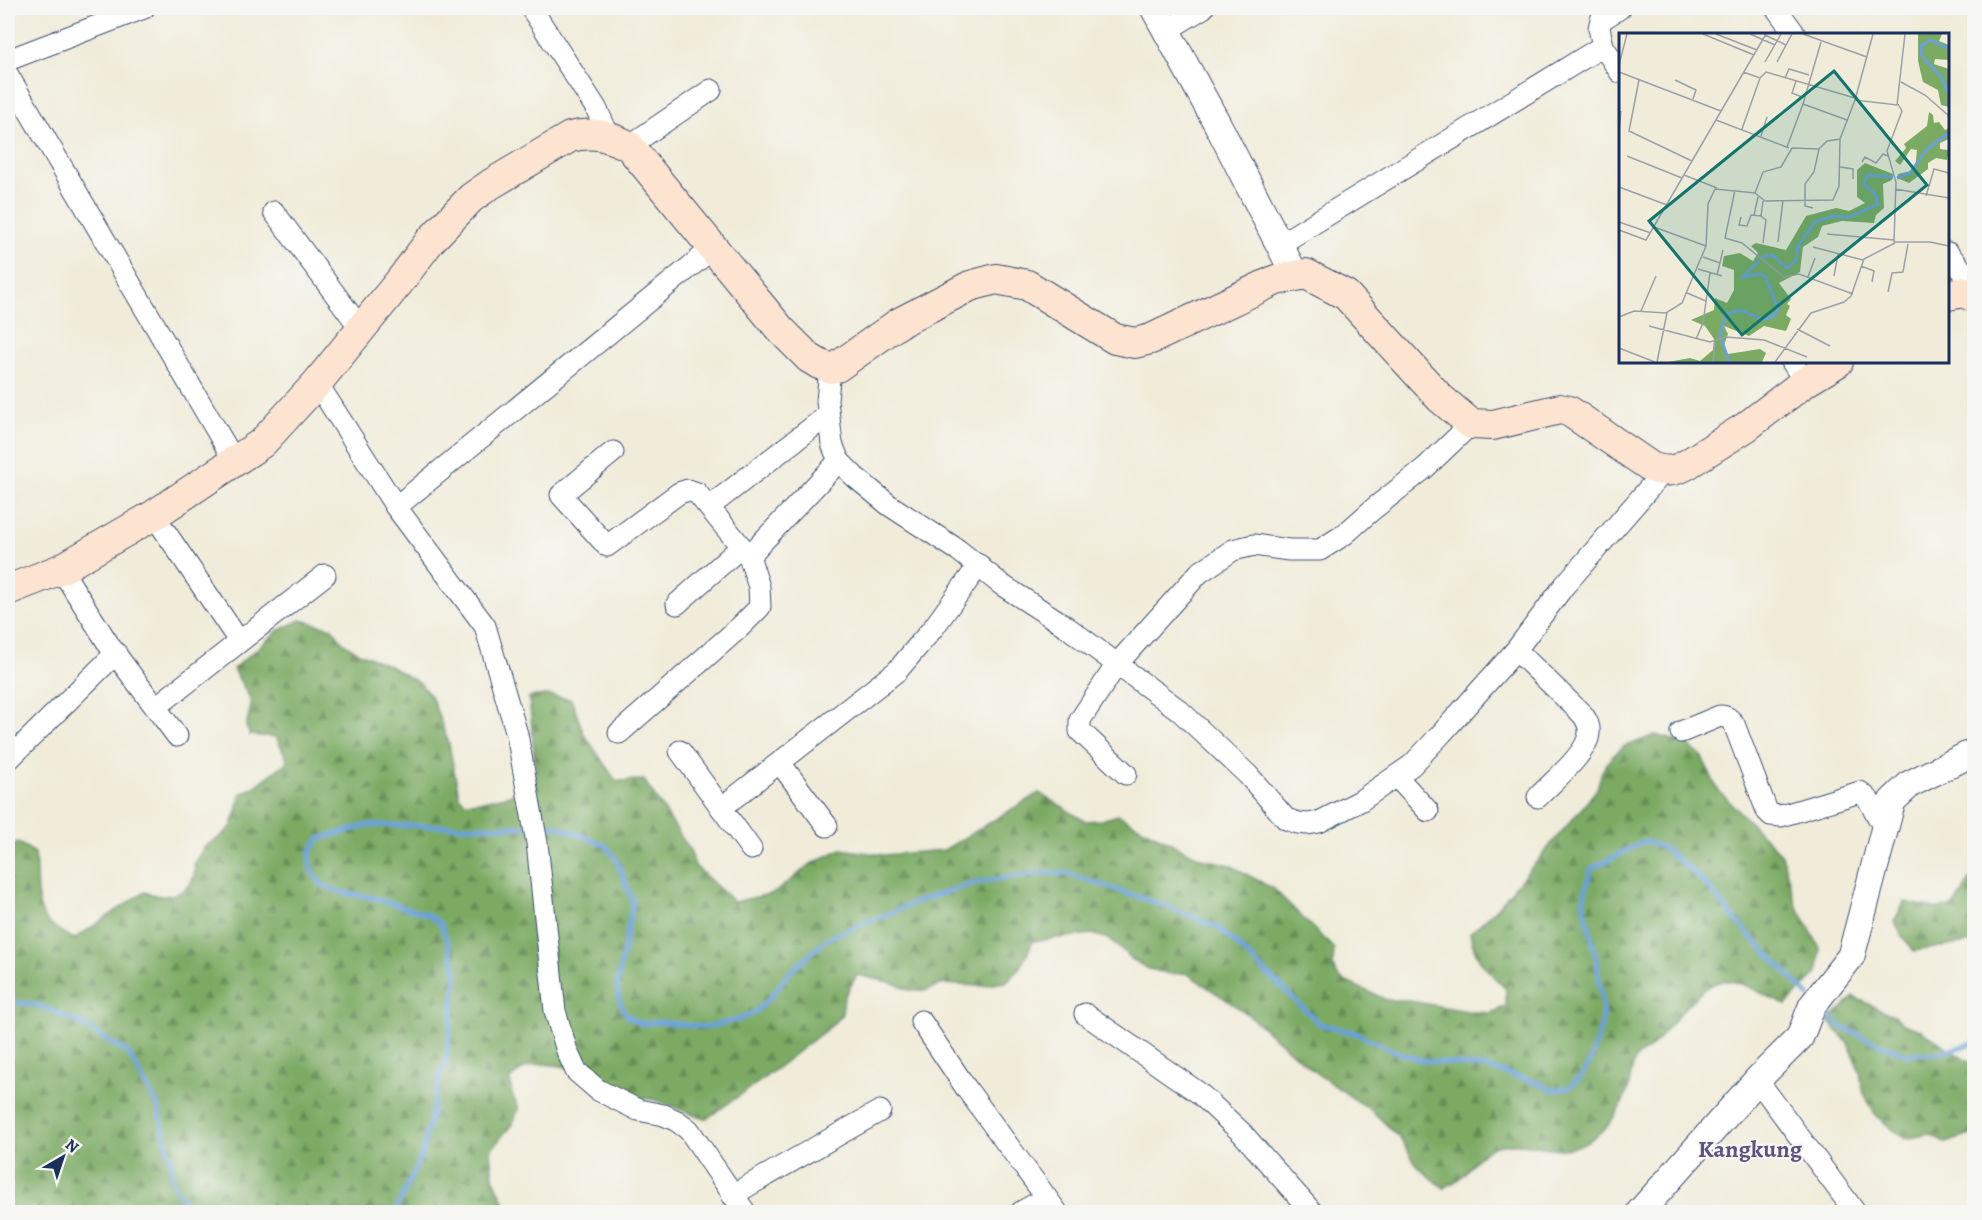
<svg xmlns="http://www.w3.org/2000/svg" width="1982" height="1220" font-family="Alegreya,serif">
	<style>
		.forest { fill: url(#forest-firs); stroke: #4b6c60; stroke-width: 1.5 }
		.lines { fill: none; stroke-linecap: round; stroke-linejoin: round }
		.stream { stroke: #6ba1d9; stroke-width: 5 }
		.minor-casing { stroke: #3b4b70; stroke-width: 23 }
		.tertiary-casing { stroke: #3b4b70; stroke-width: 29 }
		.secondary-casing { stroke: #3b4b70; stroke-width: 32 }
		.minor { stroke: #fff; stroke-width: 21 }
		.tertiary { stroke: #fff; stroke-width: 27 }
		.secondary { stroke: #fde4d0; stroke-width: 30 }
		.labels { text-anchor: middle; stroke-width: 4.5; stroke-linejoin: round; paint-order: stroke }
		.quarter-label { font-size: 24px; font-weight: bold; fill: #5c5182; stroke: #f6f6f2 }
		.inset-river { fill: none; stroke: #6ba1d9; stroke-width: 3 }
		.inset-road { fill: none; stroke: #9ba0a8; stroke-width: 1.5 }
		.view { fill: #0f766e; fill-opacity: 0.15; stroke: #0f766e; stroke-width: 3 }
		.inset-edge { fill: none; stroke: #1b2f5e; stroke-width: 3 }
	</style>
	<defs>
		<pattern id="forest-firs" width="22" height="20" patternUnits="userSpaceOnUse" patternTransform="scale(1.5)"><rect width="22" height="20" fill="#7baa63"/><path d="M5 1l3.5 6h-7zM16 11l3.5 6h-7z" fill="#648b55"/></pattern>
	</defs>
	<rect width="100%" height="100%" fill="#f6f6f2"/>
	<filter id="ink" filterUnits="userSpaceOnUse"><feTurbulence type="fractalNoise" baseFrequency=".0167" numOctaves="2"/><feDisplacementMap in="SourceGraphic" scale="12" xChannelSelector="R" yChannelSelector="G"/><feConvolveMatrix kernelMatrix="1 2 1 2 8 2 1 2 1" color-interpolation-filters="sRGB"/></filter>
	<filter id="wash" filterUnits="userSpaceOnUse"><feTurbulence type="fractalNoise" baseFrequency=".008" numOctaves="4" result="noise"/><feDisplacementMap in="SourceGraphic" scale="24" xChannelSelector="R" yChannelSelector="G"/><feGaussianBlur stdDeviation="1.35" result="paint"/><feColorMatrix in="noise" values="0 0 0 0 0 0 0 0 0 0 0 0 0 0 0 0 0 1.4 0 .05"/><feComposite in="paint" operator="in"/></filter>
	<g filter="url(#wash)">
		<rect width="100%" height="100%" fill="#f0ecd9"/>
		<g class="forest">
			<path d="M301,620L332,628L343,642L357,652L388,665L420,683L432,698L449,744L459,796L465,802L483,801L510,795L536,774L529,697L546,695L571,699L584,734L616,781L644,780L690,850L695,866L734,902L774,893L811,864L841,849L884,855L944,850L1039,793L1085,821L1101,820L1118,815L1188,852L1204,859L1228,864L1274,889L1334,949L1333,966L1336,974L1342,980L1387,1000H1404L1473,1012L1491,1013L1506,1006V989C1487,970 1475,961 1470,933L1496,909L1587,802L1597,789L1602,771L1611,758L1623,747L1655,735L1674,740L1689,746L1702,757L1718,790L1782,855L1795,902L1820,948L1818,973L1786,1005C1770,999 1738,978 1723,981C1697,985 1670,1027 1653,1045C1648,1050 1639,1053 1636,1059C1630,1069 1631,1080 1628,1090C1622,1106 1611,1125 1597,1135C1557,1165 1538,1136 1497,1146C1479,1150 1472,1167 1460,1178C1456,1182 1449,1185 1444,1188L1418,1167L1399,1137L1373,1112L1316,1073L1246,1013L1186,973L1170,974L1149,969L1134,961L1109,939L1092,934L1033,941L1026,957L1017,971L1006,982L980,986L943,984L927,990H909L893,983L857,975L844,997L842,1014L831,1026L759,1082L706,1119C682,1113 662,1097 637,1098C608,1084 563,1057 530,1066C523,1067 516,1075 510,1079L512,1094L519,1109L512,1124L490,1151L493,1177L506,1206V1212H15L8,1200V852L17,842L35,853C37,871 34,905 46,920C53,928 65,934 74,939L144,892C149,893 157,896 163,896C183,896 198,882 194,863L205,846L219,838L231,827L237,811L240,794L254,787L288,761L276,737L250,735L246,727L251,705L249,696L233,669L279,630Z"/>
			<polygon points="1970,879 1974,881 1974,942 1914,951 1902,936 1894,921 1905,902 1935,908 1952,907 1962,894"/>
			<polygon points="1854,997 1894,1016 1906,1025 1921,1030 1969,1062 1974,1061 1974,1134 1946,1143 1930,1134 1905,1139 1875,1115 1863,1091 1860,1073 1849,1044 1828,1021"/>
		</g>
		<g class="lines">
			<g class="stream">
				<polyline points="538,826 555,825 605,845 616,859 633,902 617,984 619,1000 626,1015 641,1024 658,1022 707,1027 741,1019 756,1011 769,999 789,973 828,938 922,900 977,882 1032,874 1066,873 1171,908 1219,928 1320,1024 1355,1033 1399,1053 1421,1060 1488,1068 1538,1083 1552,1090 1568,1088 1581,1077 1590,1062 1601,1027 1603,1010 1596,957 1583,902 1591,869 1644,841 1662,847 1691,870 1709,888 1742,927 1809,996"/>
				<polyline points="8,1002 32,1004 48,1009 81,1024 128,1053 158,1106 172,1168 173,1185 182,1199 195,1212"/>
				<polyline points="1820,1007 1840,1026 1872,1041 1906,1054 1940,1053 1974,1043"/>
				<polyline points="395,1212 422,1154 440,1076 446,1060 457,974 447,940 440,923 426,914 374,898 340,892 321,884 311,870 310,852 319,839 369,825 529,827"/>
			</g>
		</g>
	</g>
	<g filter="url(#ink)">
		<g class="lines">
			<g class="minor-casing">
				<g id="minor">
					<polyline points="531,8 596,108 609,136"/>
					<polyline points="1776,8 1795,34"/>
					<polyline points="1167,30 1203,8"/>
					<polyline points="1603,46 1599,28 1601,20 1620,8"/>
					<polyline points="8,60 144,8"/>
					<polyline points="8,75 235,462"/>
					<polyline points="629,146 711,90"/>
					<polyline points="274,212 361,329"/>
					<polyline points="1280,244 1603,46 1620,72"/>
					<polyline points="713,248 396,507 485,626 517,734 537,843 555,1011 567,1051 576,1071 598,1090 638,1110 664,1115 677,1121 689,1130 745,1212"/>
					<polyline points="1948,253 1971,281"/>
					<polyline points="1792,362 1805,382"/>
					<polyline points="830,368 827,401 832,444 839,461 855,477 889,505 958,550 1002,585 1064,625 1179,710 1248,775 1286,819 1298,823 1308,824 1319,822 1360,801 1412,765 1442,733 1516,650 1564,586 1664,471"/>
					<polyline points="317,383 396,507"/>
					<polyline points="613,452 561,495 607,546 679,493 688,490 697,493 749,556"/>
					<polyline points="709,507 828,415"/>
					<polyline points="154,515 239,641"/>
					<polyline points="61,569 111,648 177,736"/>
					<polyline points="677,604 741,547"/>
					<path d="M1516,650L1583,715C1587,721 1590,726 1589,733C1588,753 1552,782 1538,797"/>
					<polyline points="156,707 325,575"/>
					<path d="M1681,732L1720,716C1727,716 1730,719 1734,724L1767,811L1771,815L1781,816L1860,792L1868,799L1884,828"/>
					<polyline points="619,733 740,627 760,607 759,587 749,556 839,461"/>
					<polyline points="680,751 751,849"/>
					<polyline points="8,760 116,653"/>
					<polyline points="780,763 827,826"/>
					<polyline points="1126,774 1080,731 1080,720 1117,664 1199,573 1233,550 1254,545 1289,550 1320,550 1345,534 1372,510 1425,468 1471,424"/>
					<polyline points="1396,776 1428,811"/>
					<polyline points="721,808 897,671 934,627 979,565"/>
					<polyline points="1085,1014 1199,1093 1242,1133 1312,1212"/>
					<polyline points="921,1021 966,1088 1057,1212"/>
					<polyline points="1759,1078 1764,1089 1855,1212"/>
					<polyline points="732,1195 880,1111"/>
					<polyline points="1021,1212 1046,1198"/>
				</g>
			</g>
			<g class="tertiary-casing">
				<g id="tertiary">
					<polyline points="1154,8 1218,125 1295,275"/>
					<polyline points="1640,1212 1759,1078 1800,1037 1812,1006 1851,956 1892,801 1910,784 1974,752"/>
				</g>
			</g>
			<g class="secondary-casing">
				<g id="secondary">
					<polyline points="1948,295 1963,292 1974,297"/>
					<path d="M8,590L61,569L154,515L262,443L317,383L400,281L430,241L471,198L491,184L570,137C593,131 609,136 629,146L780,329L809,358L819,364L830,368L837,367L899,323L970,286L996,279L1027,285L1115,339L1135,343L1151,339L1276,280L1306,274L1346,295L1440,398L1471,424L1493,425L1560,409L1569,411L1651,467C1665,472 1673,472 1686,465L1746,427L1805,382L1838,362"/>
				</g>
			</g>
			<use href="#minor" class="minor"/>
			<use href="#tertiary" class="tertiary"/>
			<use href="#secondary" class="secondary"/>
		</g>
	</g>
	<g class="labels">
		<g class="quarter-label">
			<text x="1750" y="1157">Kangkung</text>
		</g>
	</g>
	<g transform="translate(1619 33)">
		<rect width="330" height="330" fill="#f0ecd9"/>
		<path d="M299,1H323L320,8L330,12V27L316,26L315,31L330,36V74L322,72L319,57L304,49L299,28ZM310,79L314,82L315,90L320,89L326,97L330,95V106L321,110V116L329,117V123L328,127L317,125L309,130V136L290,150L278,145L279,141L296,137L298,117L292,116L281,132L276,128L287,115L285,111L308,93ZM246,130L274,141L273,147L264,151L265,175L257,182L255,190L223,188L203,193L199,204L184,214L181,239L160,250L172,266L168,271L171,273L167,282L172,286L167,298L145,293L130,303L105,293L109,301L105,312L109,321L141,316L147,320L143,329H49L71,325L81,328L94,317L95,306L86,293L72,287L95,277L96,265L108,270L115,257V237L103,233L105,223L121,220L134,228L139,220L132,213L137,210L167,217L187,183L217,175L230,178L246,170L238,164V137Z" fill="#7baa63"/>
		<path class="inset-river" d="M330,16L311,7L302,13L303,23L323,45L330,63M278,145L291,140L308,116L330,100M143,224L153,222L168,235L177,227L179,213L196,189L214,183L231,184L259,171L256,161L245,151L248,142L274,144M110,329L101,302L107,281L122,277L144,287L155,283L159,276L147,244L141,241L124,244L140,227"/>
		<path class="inset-road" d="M84,1L135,22M97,1L138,17M131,1L156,12M184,1L248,24M146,2L167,12M146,29L162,1M158,29L173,1M0,32L8,1M0,39L102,78M124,39L141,45L147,39L236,65M166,45L170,36L190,42M20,47L10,98L73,128M56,47L77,57L74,66M177,48L173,60L183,64M282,49L306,62L330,83M236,67L254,1M184,71L202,9M279,71L283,78L268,118L277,149L275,209H311L330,213M97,87L170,115M123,96L141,45M0,97L2,78M142,103L148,84M168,114L184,71L228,87M8,123L63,145M243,129L246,124L257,130L264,121L269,123M221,134L234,136V146M65,142L98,155M0,154L48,172M276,156L330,165M116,157L106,205L123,210L165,244L180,241L234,261M136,160L146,168L214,167L220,153L221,106M307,163L315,136L330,140M144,168L142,183L147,187L144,210M194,175L186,173V151L195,139L200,116M135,182L139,164M122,184L120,192L128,193L132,182L142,183M0,189L32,200M35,194L87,213M0,197L27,207L147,1M208,201L275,207M159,209L164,167M194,214L244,227M84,224L101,230M242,233L255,238L253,249M79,236L103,243M98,242L104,217M215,243L219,221M189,244L196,225M269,259L273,240L284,239L289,211M68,260L87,268M22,278L37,243M0,284L15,278L47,280L63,270L87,213L89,171L96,156L136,160L144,139L162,134L173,115L200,116L208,108L221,106L236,67L278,72L286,1M30,293L91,309L107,304L145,307L188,324M178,296L211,313M77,306L84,290L91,240M0,315L36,329M38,329L48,280M94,329L96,308M156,329L192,280L225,269L232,263L245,226L276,210"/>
		<path class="view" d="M215,38L308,152L123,302L30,188Z"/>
		<rect width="330" height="330" class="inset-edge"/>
	</g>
	<rect width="1982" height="1220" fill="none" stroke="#f6f6f2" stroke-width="30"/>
	<g transform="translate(63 1157) rotate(39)" stroke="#f6f6f2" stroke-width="4.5" paint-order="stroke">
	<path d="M0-4.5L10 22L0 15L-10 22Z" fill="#1b2f5e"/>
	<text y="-9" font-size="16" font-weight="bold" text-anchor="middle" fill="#1b2f5e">N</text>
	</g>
</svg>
